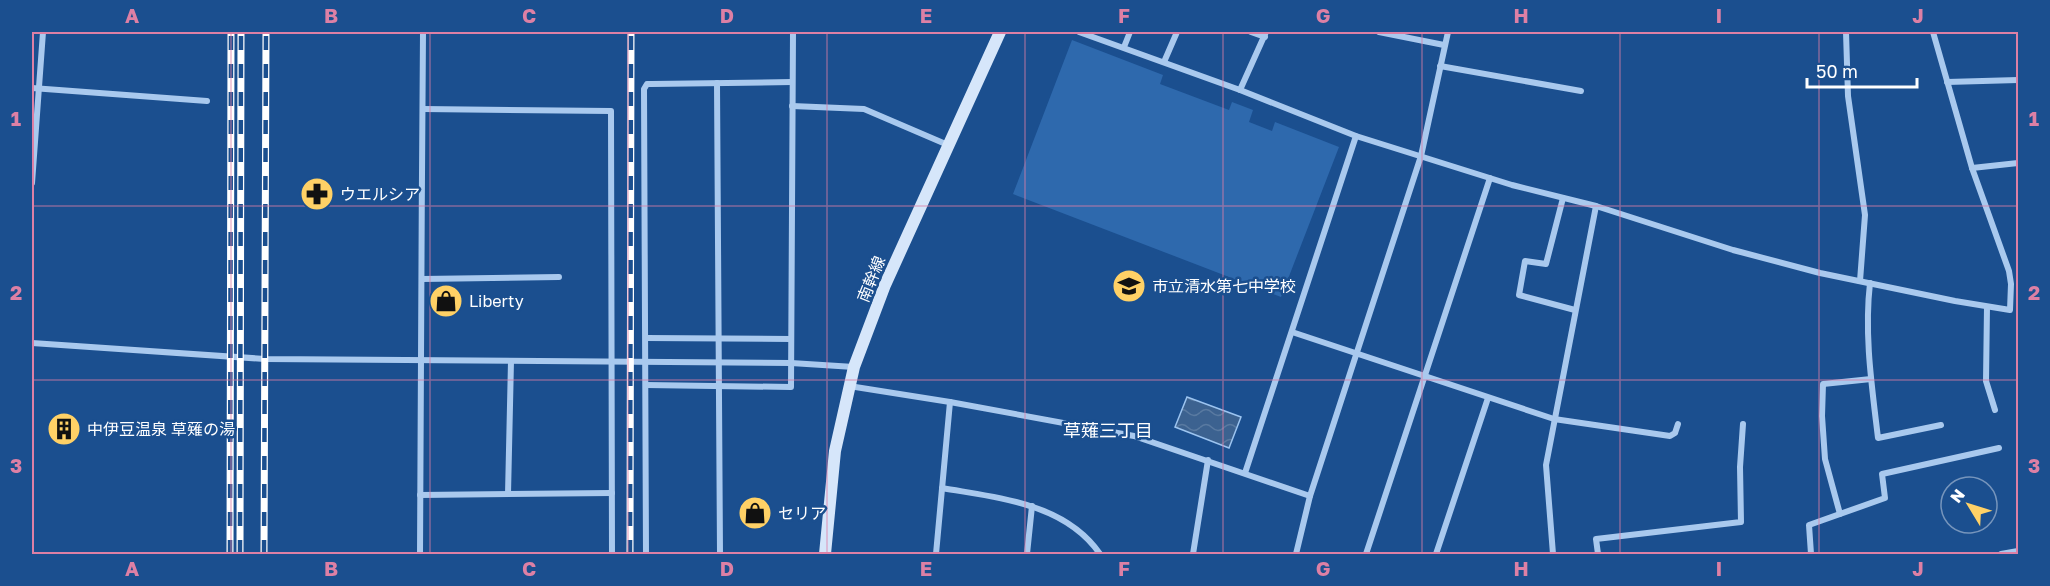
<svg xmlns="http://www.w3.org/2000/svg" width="2050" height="586" font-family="'Golos Text','Noto Sans JP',sans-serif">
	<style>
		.pitch { fill: #2e69ad }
		.water { fill: url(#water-waves); stroke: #9cc4f0; stroke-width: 1.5 }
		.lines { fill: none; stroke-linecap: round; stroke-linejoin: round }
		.street { stroke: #a9c9ee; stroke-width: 6 }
		.secondary { stroke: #d6e6fa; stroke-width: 12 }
		.rail-casing { stroke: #fff; stroke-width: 7 }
		.rail { stroke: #1b4f8f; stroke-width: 4.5; stroke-dasharray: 14; stroke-linecap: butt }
		.grid { fill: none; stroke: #dd80a5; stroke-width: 1.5; stroke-opacity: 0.55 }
		.labels { text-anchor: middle; stroke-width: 5; stroke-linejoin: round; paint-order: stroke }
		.poi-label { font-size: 16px; fill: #fff; stroke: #1b4f8f; text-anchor: start }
		.street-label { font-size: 16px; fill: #fff; stroke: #1b4f8f }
		.neighbourhood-label { font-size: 18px; fill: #fff; stroke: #1b4f8f }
		.neatline { fill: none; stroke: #dd80a5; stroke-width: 2 }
		.grid-label { font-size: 20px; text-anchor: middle; font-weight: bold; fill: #dd80a5 }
	</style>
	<defs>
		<pattern id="water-waves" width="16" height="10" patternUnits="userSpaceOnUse" patternTransform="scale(1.5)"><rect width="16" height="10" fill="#3c6290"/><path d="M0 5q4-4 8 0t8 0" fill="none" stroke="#597aa1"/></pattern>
	</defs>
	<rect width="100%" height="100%" fill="#1b4f8f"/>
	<polygon class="pitch" points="1072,40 1163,75 1160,84 1229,110 1232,102 1253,110 1249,122 1272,131 1275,122 1339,147 1281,297 1013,194"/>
	<polygon class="water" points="1187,397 1241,417 1229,448 1175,427"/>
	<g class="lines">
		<g class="street">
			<polyline points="1079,32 1240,90 1356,136 1512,185 1596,206 1733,250 1820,273 1955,301 2010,310 2011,284 2009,271 1972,168 1933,32"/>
			<polyline points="1251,32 1265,37"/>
			<polyline points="1379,32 1444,45"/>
			<polyline points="1846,32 1848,96 1865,215 1860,281"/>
			<polyline points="1124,47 1130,32"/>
			<polyline points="1164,62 1177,32"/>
			<polyline points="1440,66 1581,91"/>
			<polyline points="1947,82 2018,80"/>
			<polyline points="717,83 720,554"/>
			<polyline points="32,88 207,101"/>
			<polyline points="1240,90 1266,32"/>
			<polyline points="792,106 864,109 948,145"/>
			<polyline points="423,109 611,111 612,554"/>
			<polyline points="1972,168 2018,163"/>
			<polyline points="32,183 43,32"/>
			<polyline points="1563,198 1546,264 1525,261 1519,295 1575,310"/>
			<polyline points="422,279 559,277"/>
			<path d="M1870,283C1864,335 1872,387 1878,438L1941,425"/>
			<polyline points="1987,307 1986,381 1995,410"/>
			<polyline points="1292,332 1554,419 1670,436 1675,433 1678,424"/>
			<polyline points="646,338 791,339"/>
			<polyline points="32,343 265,359 791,363 854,367"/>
			<polyline points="646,385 791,387 793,32"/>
			<polyline points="849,386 950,402 1134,436 1310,496"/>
			<polyline points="1245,473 1356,136"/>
			<path d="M942,488C998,498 1065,503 1100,554"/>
			<polyline points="508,494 511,361"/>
			<polyline points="420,495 612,493"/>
			<polyline points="1840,514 1825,459 1822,416 1823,384 1871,379"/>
			<path d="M420,554C420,380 422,206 423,32"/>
			<polyline points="646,554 644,89 647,84 652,84 792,82"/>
			<polyline points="936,554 950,402"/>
			<polyline points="1027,554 1032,506"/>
			<polyline points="1193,554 1208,460"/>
			<polyline points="1296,554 1310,496 1421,156 1448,32"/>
			<polyline points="1366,554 1490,178"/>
			<polyline points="1436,554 1488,398"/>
			<polyline points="1553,554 1546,465 1596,206"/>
			<polyline points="1598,554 1596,539 1741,522 1740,467 1743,424"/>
			<polyline points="1811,554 1809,525 1885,498 1882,474 1999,448"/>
			<polyline points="2001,554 2018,551"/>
		</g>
		<polyline class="secondary" points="825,554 835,451 854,367 885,285 1000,32"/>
		<g class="rail-casing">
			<g id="rail">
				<polyline points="230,554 231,32"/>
				<polyline points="240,554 241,32"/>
				<polyline points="264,554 266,32"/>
				<polyline points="630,554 631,32"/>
			</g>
		</g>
		<use href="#rail" class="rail"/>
	</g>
	<path class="grid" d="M231,32V554M430,32V554M628,32V554M827,32V554M1025,32V554M1223,32V554M1422,32V554M1620,32V554M1819,32V554M32,206H2018M32,380H2018"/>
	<defs>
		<g id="pharmacy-disc" transform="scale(1.725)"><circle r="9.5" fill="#ffd166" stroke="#1b4f8f"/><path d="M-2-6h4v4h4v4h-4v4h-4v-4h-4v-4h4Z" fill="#111"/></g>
		<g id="school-disc" transform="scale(1.725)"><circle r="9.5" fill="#ffd166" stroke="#1b4f8f"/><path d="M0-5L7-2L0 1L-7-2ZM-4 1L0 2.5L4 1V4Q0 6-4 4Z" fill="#111"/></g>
		<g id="shop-disc" transform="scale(1.725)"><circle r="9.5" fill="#ffd166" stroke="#1b4f8f"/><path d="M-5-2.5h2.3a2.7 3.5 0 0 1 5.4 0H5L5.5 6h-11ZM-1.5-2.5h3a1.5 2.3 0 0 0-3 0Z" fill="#111"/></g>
		<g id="building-disc" transform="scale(1.725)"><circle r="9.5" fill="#ffd166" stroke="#1b4f8f"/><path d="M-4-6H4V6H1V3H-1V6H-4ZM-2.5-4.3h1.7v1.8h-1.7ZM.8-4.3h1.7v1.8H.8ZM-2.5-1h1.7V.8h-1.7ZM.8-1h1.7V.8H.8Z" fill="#111"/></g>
	</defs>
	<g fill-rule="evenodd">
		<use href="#pharmacy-disc" x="317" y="194"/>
		<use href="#school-disc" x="1129" y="286"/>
		<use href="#shop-disc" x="446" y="301"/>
		<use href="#building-disc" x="64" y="429"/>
		<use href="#shop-disc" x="755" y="513"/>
	</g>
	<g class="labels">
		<g class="poi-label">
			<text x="340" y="200">ウエルシア</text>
			<text x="1152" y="292">市立清水第七中学校</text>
			<text x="469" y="307">Liberty</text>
			<text x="87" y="435">中伊豆温泉 草薙の湯</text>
			<text x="778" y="519">セリア</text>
		</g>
		<g class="street-label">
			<text transform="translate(871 279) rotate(-68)" y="6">南幹線</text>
		</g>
		<g class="neighbourhood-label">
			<text x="1108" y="437">草薙三丁目</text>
		</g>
	</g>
	<rect width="2050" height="586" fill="none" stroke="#1b4f8f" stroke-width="66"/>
	<g transform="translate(1969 505) rotate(308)"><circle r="28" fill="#1b4f8f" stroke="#7695bc" stroke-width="1.5"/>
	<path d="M0-4.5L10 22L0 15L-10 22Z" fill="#ffd166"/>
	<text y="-9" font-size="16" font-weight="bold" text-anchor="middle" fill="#ffffff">N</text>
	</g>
	<path d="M1807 78v9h110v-9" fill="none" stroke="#ffffff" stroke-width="3"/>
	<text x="1816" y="78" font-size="18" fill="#ffffff" stroke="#1b4f8f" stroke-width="4.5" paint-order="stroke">50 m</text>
	<rect x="33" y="33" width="1984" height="520" class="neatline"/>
	<g class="grid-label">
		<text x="132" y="23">A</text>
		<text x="331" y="23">B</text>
		<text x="529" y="23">C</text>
		<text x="727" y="23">D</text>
		<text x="926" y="23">E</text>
		<text x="1124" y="23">F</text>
		<text x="1323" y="23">G</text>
		<text x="1521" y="23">H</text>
		<text x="1719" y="23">I</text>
		<text x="1918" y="23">J</text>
		<text x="16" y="126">1</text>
		<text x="2034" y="126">1</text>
		<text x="16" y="300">2</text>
		<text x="2034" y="300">2</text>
		<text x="16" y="473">3</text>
		<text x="2034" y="473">3</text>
		<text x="132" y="576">A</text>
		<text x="331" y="576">B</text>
		<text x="529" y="576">C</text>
		<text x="727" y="576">D</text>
		<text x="926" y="576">E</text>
		<text x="1124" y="576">F</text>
		<text x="1323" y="576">G</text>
		<text x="1521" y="576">H</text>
		<text x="1719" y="576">I</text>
		<text x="1918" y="576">J</text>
	</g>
</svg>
